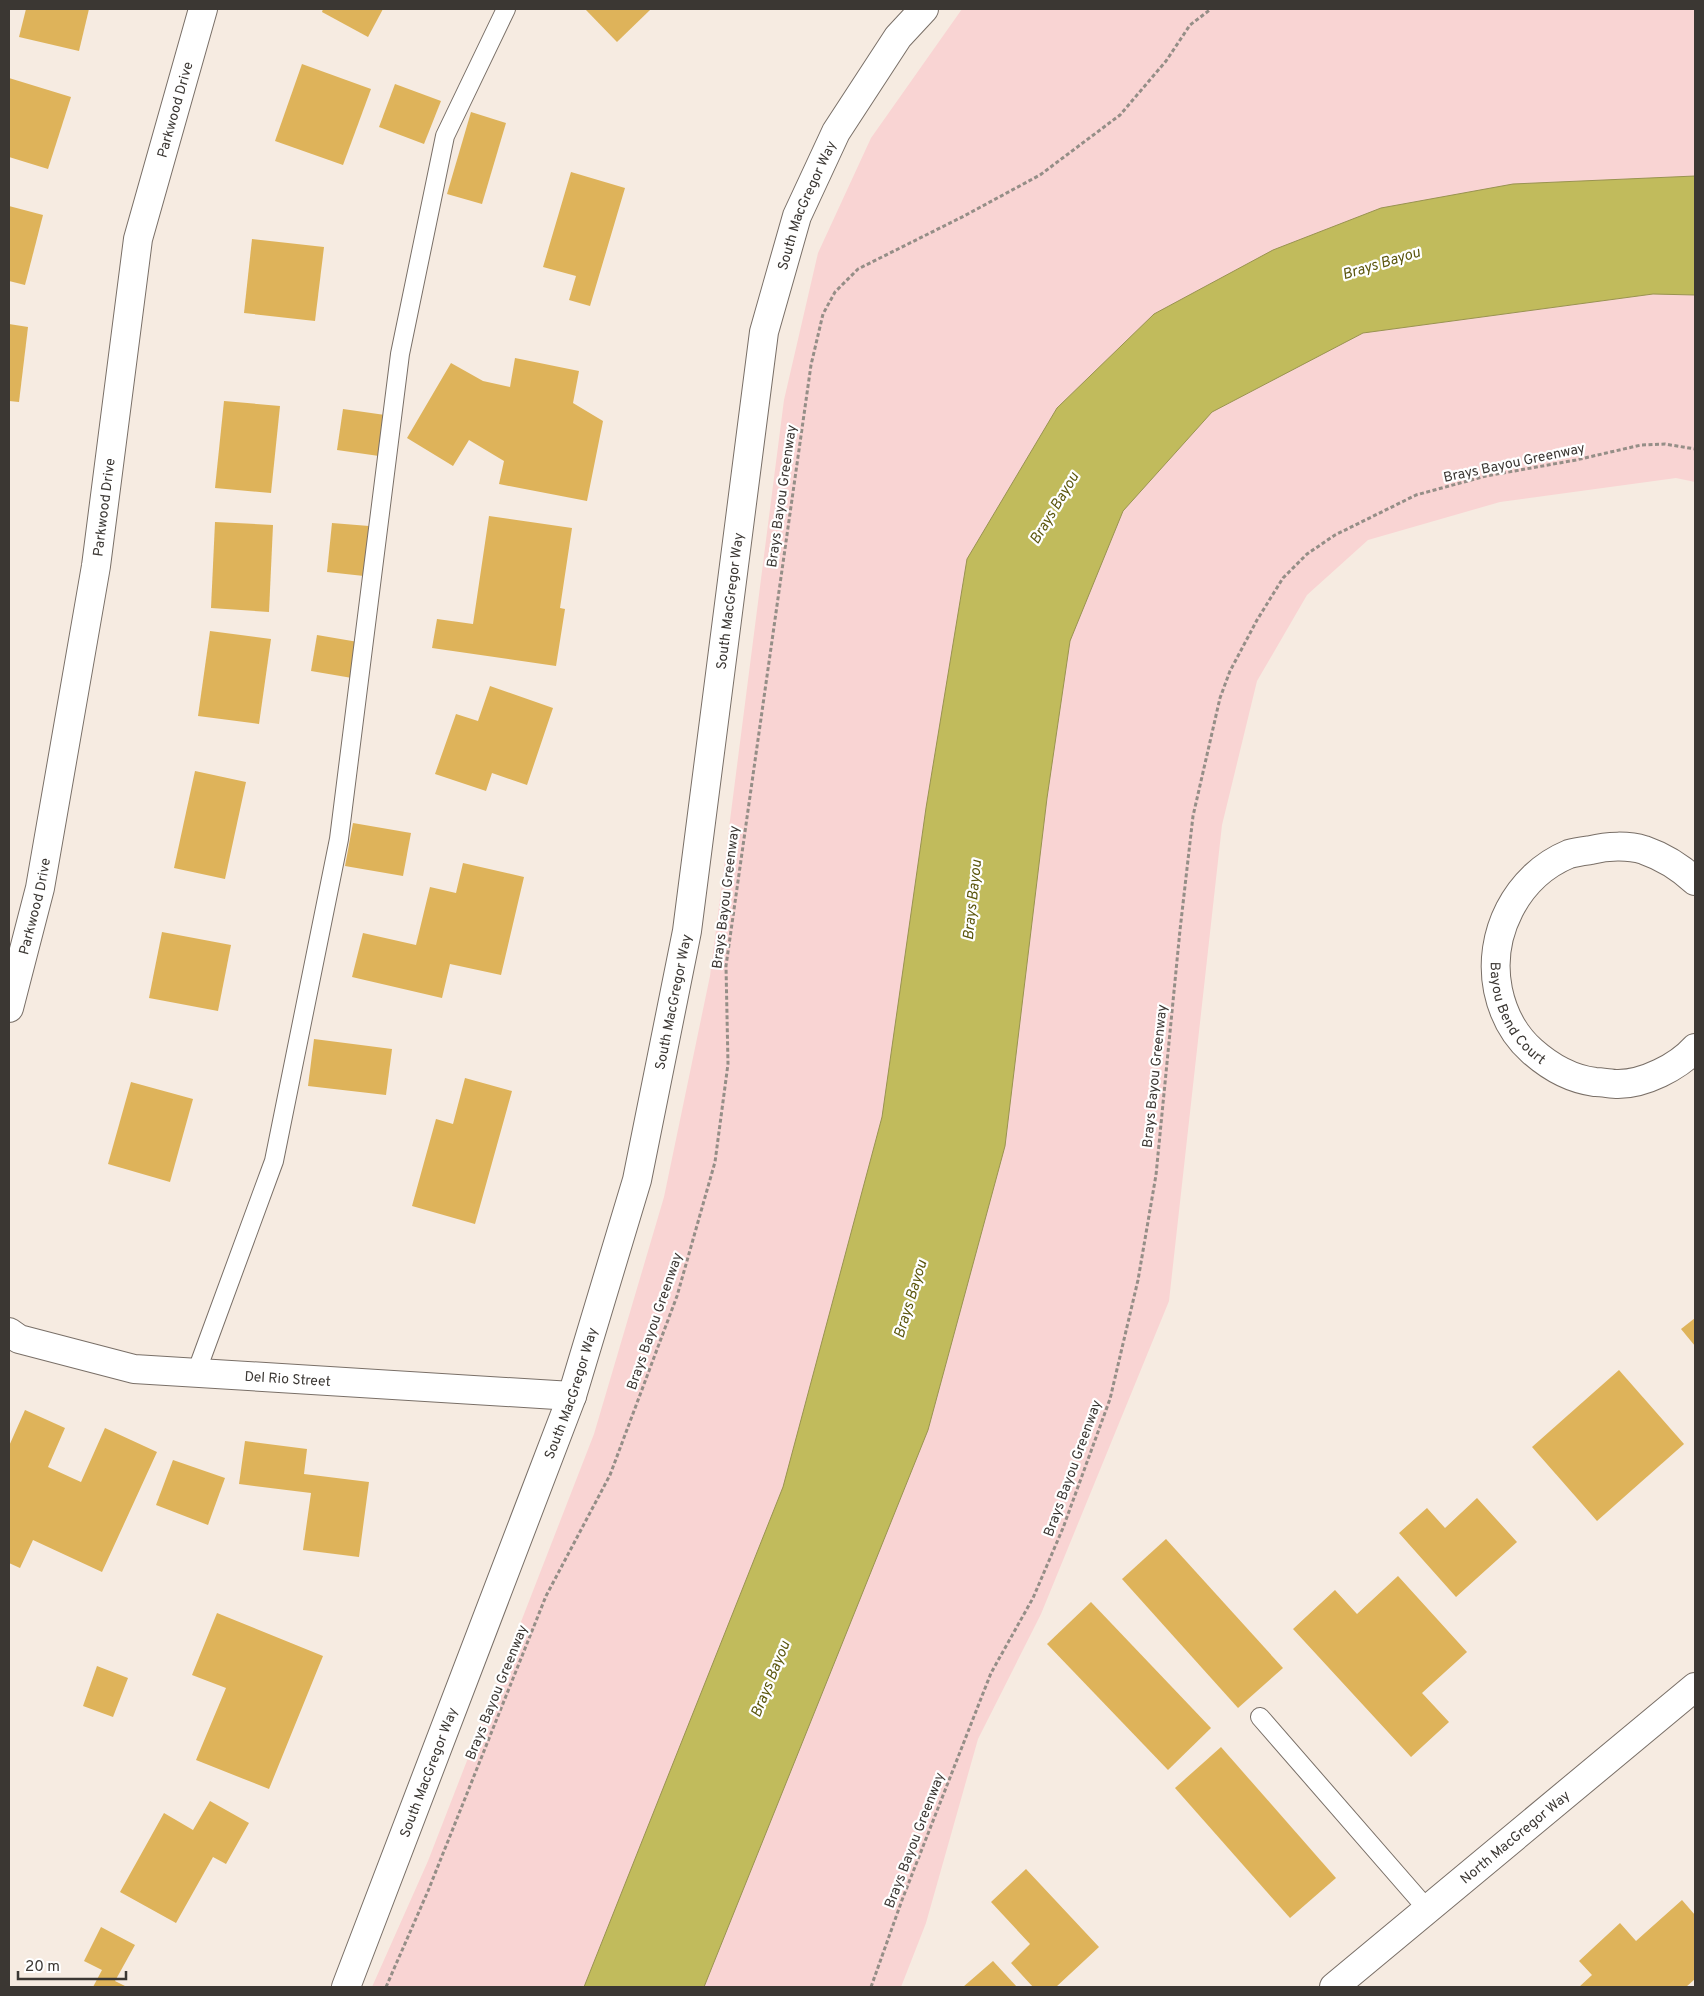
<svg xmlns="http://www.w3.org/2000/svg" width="1704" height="1996" font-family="Overpass,sans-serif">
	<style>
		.green { fill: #f9d4d3 }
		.water { fill: #c1bb5c; stroke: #999350 }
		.building { fill: #deb35a }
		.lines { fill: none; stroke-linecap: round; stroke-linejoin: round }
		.lane-casing { stroke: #796f67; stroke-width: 20 }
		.street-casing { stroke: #796f67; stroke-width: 30 }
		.secondary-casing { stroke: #796f67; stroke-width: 30 }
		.path { stroke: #958e87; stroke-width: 3; stroke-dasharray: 4 2.5; stroke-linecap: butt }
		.lane { stroke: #fff; stroke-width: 18 }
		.street { stroke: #fff; stroke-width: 28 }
		.secondary { stroke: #fff; stroke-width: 28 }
		.labels { text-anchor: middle; stroke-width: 4.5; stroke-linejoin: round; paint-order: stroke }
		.street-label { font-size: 14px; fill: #3b3733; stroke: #fff }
		.water-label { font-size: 15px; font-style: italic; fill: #5b560d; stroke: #fff }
	</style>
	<rect width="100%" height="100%" fill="#f6ebe1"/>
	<polygon class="green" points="962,9 1695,9 1695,482 1676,478 1500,502 1368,540 1307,595 1257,681 1222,825 1169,1301 1041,1614 978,1739 926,1923 901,1987 372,1987 428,1861 594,1434 664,1197 710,976 784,400 818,253 871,138"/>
	<polygon class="water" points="1695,176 1695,295 1653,294 1363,333 1212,412 1123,511 1070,641 1047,798 1005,1146 928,1430 704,1987 584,1987 783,1487 882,1117 926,808 967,559 1057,408 1154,314 1273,250 1381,208 1513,184"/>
	<g class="building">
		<polygon points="26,9 89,9 79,51 19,37"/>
		<polygon points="323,9 383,9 368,37 322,12"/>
		<polygon points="585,9 651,9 617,42"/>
		<polygon points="302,64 371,89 343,165 275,141"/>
		<polygon points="9,78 71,97 48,169 9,157"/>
		<polygon points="395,84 441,101 424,144 379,127"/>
		<polygon points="471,112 506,123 482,204 447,194"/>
		<polygon points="571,172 625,188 590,306 569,300 576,276 543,267"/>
		<polygon points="9,206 43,215 25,285 9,281"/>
		<polygon points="252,239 324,247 315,321 244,313"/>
		<polygon points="9,324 28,327 19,402 9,401"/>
		<polygon points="515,358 579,371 573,403 603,421 587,501 499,484 504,461 469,440 453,466 407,438 451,363 483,381 510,387"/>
		<polygon points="224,401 280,406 271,493 215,488"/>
		<polygon points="343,409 385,415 379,456 337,450"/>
		<polygon points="489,516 572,528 560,608 565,609 556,666 432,648 437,619 473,624"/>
		<polygon points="215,522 273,525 269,612 211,608"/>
		<polygon points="332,523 369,526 364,576 327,572"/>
		<polygon points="210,631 271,639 259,724 198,716"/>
		<polygon points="317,635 358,642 352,678 311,671"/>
		<polygon points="490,686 553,708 527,785 492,773 486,791 435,774 456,714 478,721"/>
		<polygon points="195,771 246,782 225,879 174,868"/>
		<polygon points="353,823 411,833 403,876 345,866"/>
		<polygon points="463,863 524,877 501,975 450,964 442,998 352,977 363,933 416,945 430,887 456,893"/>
		<polygon points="162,932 231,945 218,1011 149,998"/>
		<polygon points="314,1039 392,1049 386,1095 308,1086"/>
		<polygon points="465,1078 512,1091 475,1224 412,1206 436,1119 453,1124"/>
		<polygon points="131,1082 193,1099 170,1182 108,1164"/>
		<polygon points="1695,1318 1695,1346 1681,1329"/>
		<polygon points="1619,1370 1684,1444 1597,1521 1532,1447"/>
		<polygon points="25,1410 65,1428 48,1467 81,1482 105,1428 157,1452 102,1572 33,1540 20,1568 9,1563 9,1446"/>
		<polygon points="245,1441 307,1449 304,1474 369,1482 359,1557 303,1550 311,1493 239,1484"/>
		<polygon points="173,1460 225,1478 208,1525 156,1505"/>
		<polygon points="1477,1498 1517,1542 1456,1597 1399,1533 1427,1508 1445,1528"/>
		<polygon points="1166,1539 1283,1668 1238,1708 1122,1579"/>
		<polygon points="1398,1576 1467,1652 1422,1693 1449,1722 1411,1757 1293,1629 1335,1590 1357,1614"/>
		<polygon points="1091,1602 1211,1728 1168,1770 1047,1644"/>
		<polygon points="217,1613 323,1656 269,1789 196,1760 226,1688 192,1675"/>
		<polygon points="97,1666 128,1678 113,1717 83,1706"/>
		<polygon points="1221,1747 1336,1878 1290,1918 1175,1788"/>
		<polygon points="210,1801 249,1823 226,1864 213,1857 176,1923 120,1892 164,1813 193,1830"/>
		<polygon points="1026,1869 1099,1947 1056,1987 1033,1987 1011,1963 1030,1944 991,1902"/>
		<polygon points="1682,1900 1695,1915 1695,1979 1686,1987 1579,1987 1592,1975 1579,1961 1620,1923 1636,1941"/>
		<polygon points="101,1927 135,1945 115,1981 127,1987 93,1987 102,1970 84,1961"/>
		<polygon points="993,1961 1017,1987 963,1987"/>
	</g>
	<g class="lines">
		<g class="lane-casing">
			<g id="lane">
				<polyline points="196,1373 274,1161 339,839 400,354 445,136 506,9"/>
				<polyline points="1260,1717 1428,1910"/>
			</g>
		</g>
		<g class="street-casing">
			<g id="street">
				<path id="s1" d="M1695,881C1680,867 1664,857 1644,850C1628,845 1607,846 1591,850C1584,851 1576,852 1569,854C1516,876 1487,935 1498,990C1503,1014 1514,1035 1532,1051C1550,1067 1571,1079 1595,1082C1603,1082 1611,1084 1618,1084C1644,1084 1678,1067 1695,1048"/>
				<path id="s2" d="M9,1008L40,888L96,566L138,239L203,9"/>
			</g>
		</g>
		<g class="secondary-casing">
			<g id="secondary">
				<path id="s3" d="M9,1332L19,1339L134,1369L572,1396"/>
				<path id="s4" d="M346,1987L572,1396L637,1180L687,931L764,332L797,216L836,132L898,37L924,9"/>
				<path id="s5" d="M1334,1987L1695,1687"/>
			</g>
		</g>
		<g class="path">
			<polyline points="386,1987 428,1891 546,1596 610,1475 677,1296 715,1162 728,1064 726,966 811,365 823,314 835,292 858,269 964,216 1040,175 1120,115 1166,61 1190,25 1211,9"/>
			<polyline points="871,1987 902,1900 991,1673 1033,1598 1063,1528 1110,1399 1138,1280 1156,1175 1180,930 1193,816 1220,698 1230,671 1257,620 1283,578 1307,554 1335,535 1416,495 1486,476 1576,460 1641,445 1665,444 1695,449"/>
		</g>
		<use href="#lane" class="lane"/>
		<use href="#street" class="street"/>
		<use href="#secondary" class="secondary"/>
	</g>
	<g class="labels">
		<g class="street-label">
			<text dy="5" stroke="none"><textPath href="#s2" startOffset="915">Parkwood Drive</textPath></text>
			<text dy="5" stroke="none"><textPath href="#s4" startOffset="1850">South MacGregor Way</textPath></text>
			<text transform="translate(1514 462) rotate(-12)" y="5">Brays Bayou Greenway</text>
			<text transform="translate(781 496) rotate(-82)" y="5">Brays Bayou Greenway</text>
			<text dy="5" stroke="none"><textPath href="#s2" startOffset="510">Parkwood Drive</textPath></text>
			<text dy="5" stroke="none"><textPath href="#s4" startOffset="1445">South MacGregor Way</textPath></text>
			<text transform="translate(725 897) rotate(-83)" y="5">Brays Bayou Greenway</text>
			<text dy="5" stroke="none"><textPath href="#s2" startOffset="105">Parkwood Drive</textPath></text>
			<text dy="5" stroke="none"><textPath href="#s4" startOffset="1040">South MacGregor Way</textPath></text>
			<text dy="5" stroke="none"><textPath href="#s1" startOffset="331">Bayou Bend Court</textPath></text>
			<text transform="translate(1154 1076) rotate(-84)" y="5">Brays Bayou Greenway</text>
			<text transform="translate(654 1321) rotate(-71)" y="5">Brays Bayou Greenway</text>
			<text dy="5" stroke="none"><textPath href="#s3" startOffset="285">Del Rio Street</textPath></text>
			<text dy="5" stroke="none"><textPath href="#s4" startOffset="635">South MacGregor Way</textPath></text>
			<text transform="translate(1072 1468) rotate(-70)" y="5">Brays Bayou Greenway</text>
			<text transform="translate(496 1692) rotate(-68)" y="5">Brays Bayou Greenway</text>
			<text dy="5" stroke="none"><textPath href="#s4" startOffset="230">South MacGregor Way</textPath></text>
			<text dy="5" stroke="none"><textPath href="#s5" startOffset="235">North MacGregor Way</textPath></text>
			<text transform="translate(914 1840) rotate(-69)" y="5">Brays Bayou Greenway</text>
		</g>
		<g class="water-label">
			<text transform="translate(1381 263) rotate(-17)" y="5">Brays Bayou</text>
			<text transform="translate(1054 508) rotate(-59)" y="5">Brays Bayou</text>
			<text transform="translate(972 900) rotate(-84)" y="5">Brays Bayou</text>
			<text transform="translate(910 1299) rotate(-73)" y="5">Brays Bayou</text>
			<text transform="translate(770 1679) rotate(-68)" y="5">Brays Bayou</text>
		</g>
	</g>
	<rect width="1704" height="1996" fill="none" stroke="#3b3733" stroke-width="20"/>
	<path d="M18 1971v8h108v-8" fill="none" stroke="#3b3733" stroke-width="2.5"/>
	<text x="25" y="1971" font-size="15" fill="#3b3733" stroke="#ffffff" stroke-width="4" paint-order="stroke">20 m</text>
</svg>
